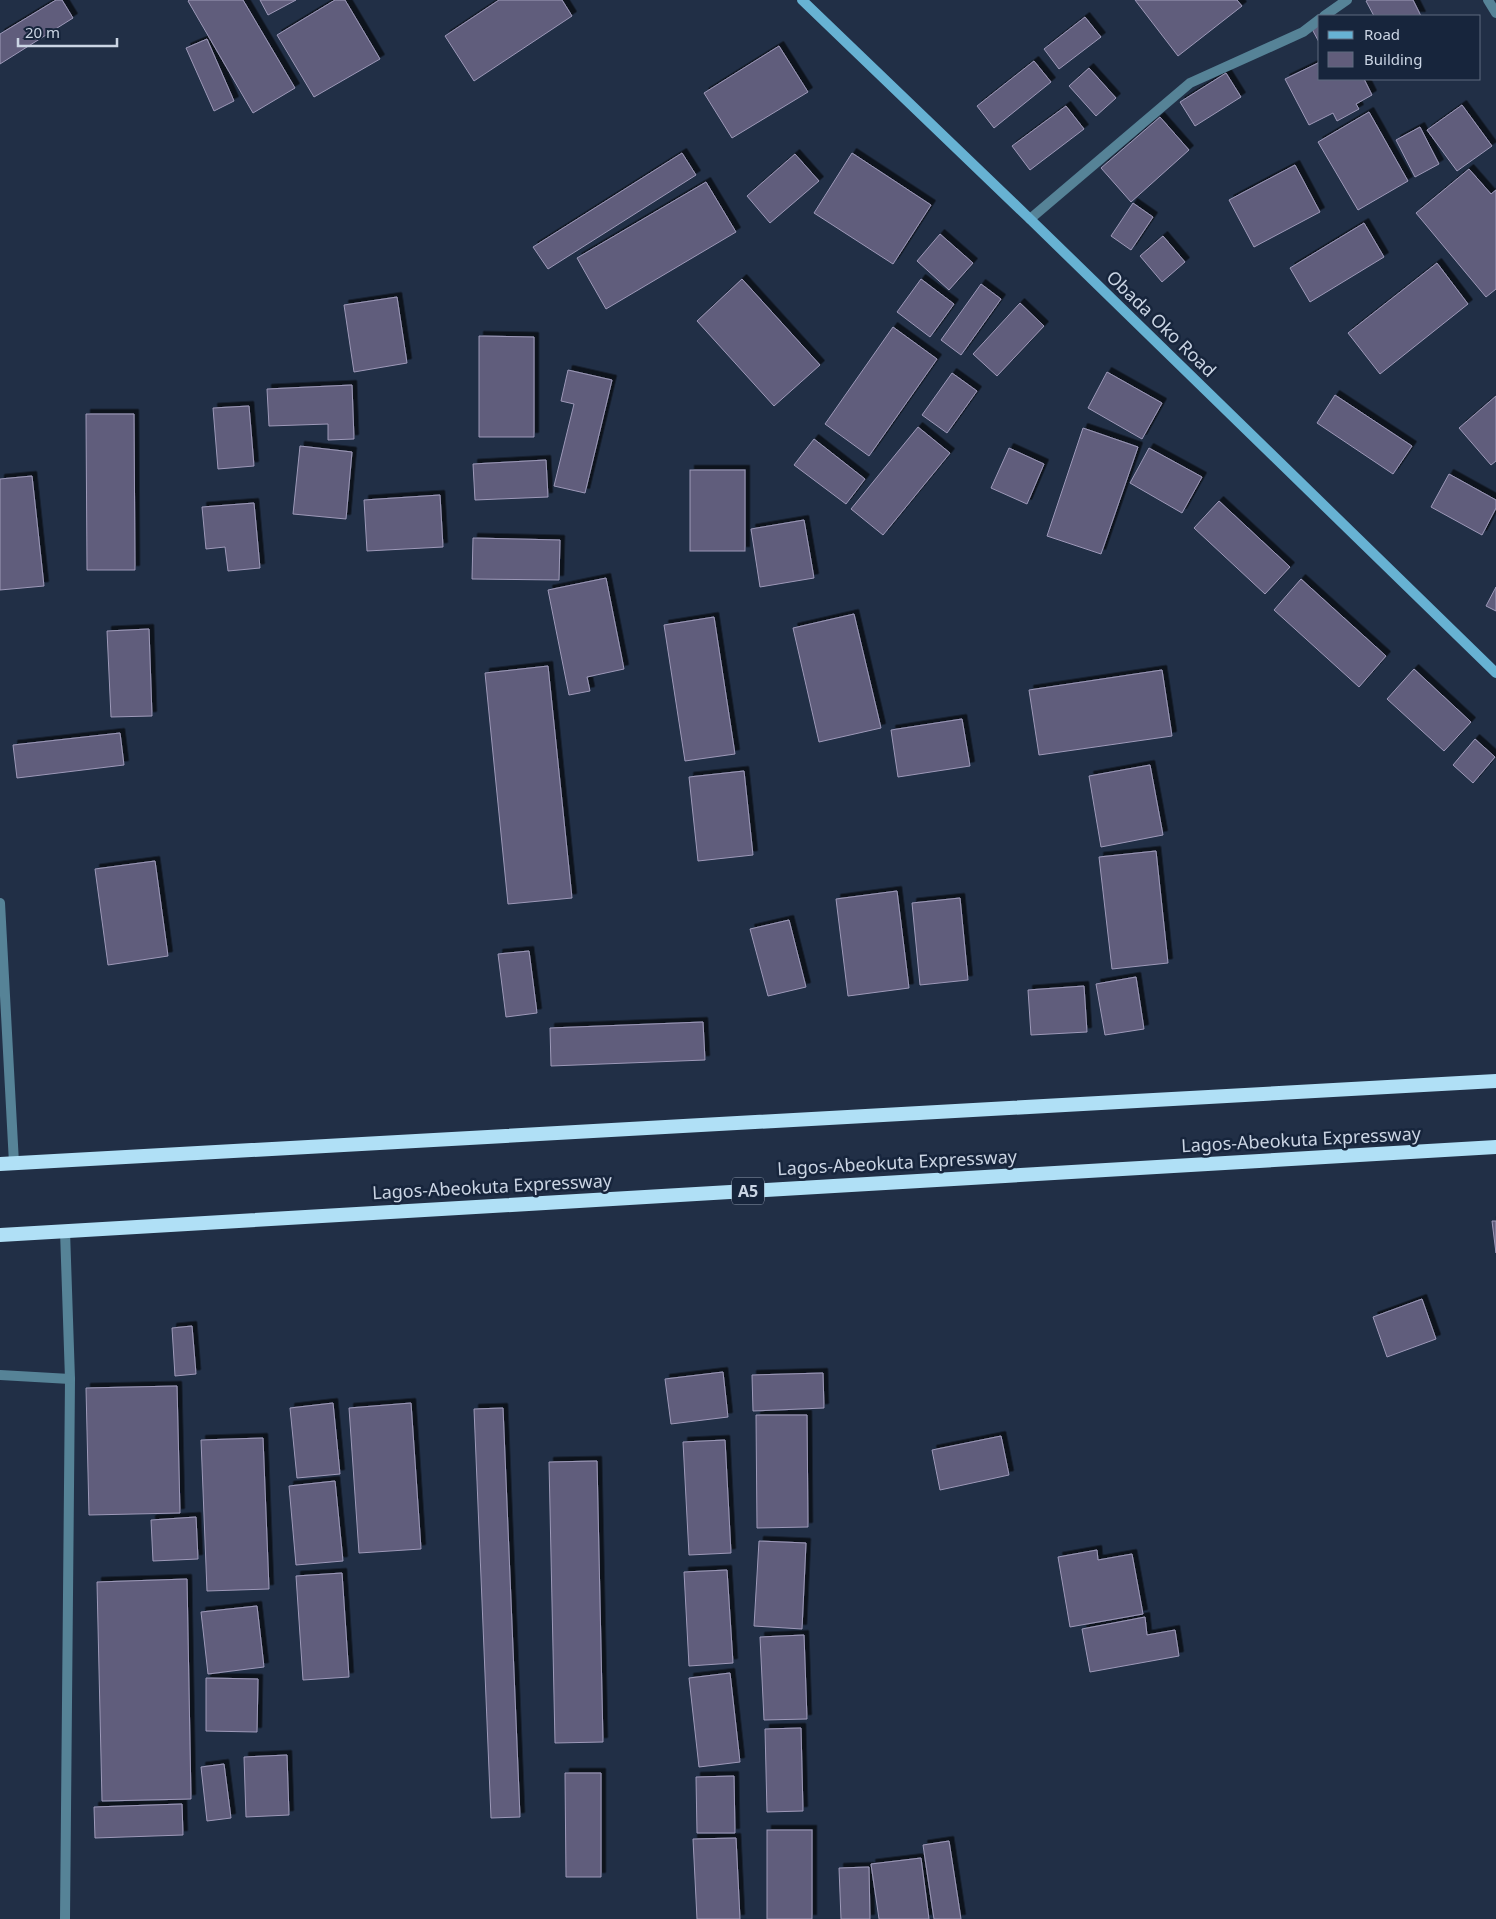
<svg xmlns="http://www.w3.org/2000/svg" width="1496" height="1919" font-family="'Noto Sans',sans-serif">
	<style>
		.building { fill: #615d7b; stroke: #9d99b9; filter: url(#shadow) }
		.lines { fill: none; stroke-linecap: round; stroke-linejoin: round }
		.minor { stroke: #568397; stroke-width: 10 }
		.secondary { stroke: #67b2d3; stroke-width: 10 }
		.trunk { stroke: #b0e0f6; stroke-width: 14 }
		.labels { text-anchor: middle; stroke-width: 5; stroke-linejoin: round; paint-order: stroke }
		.shield { fill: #17253c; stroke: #95a0b2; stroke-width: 1 }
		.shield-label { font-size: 16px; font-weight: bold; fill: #cbd5e4 }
		.street-label { font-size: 18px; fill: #cbd5e4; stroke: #17253c }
	</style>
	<defs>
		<filter id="shadow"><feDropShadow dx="4.5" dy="-4.5" stdDeviation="0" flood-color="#0009"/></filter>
	</defs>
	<rect width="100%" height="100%" fill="#212f46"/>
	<g class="building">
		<polygon points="56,0 62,0 73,18 0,64 0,34"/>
		<polygon points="189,0 243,0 295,88 253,113 188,1"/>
		<polygon points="260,0 296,0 268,15"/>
		<polygon points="335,0 345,0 380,59 314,97 277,35"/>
		<polygon points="499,0 562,0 572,16 474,81 445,36"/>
		<polygon points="1135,0 1237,0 1242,6 1178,56"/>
		<polygon points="1368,0 1413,0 1421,16 1374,16 1366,1"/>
		<polygon points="1085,17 1101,37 1059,69 1044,49"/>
		<polygon points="1320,25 1320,44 1312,29"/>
		<polygon points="207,39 234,101 214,111 186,48"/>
		<polygon points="779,46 808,92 732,138 704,93"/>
		<polygon points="1034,61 1051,82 994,128 977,106"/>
		<polygon points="1320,62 1320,79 1364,79 1372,95 1356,104 1359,109 1337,121 1333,113 1309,125 1285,79"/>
		<polygon points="1089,68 1116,98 1096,116 1069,86"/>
		<polygon points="1226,73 1241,97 1195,126 1180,102"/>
		<polygon points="1462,105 1492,146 1457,171 1427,130"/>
		<polygon points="1066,106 1084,129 1030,170 1012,146"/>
		<polygon points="1369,112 1408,181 1358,210 1318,142"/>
		<polygon points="1160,117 1189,150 1131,202 1101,168"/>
		<polygon points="1420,127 1439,164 1415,177 1396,140"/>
		<polygon points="682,153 696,175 548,269 533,247"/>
		<polygon points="852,153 931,205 893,264 814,213"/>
		<polygon points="795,154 819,181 770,223 747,196"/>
		<polygon points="1295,165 1320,212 1254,247 1229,200"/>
		<polygon points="1469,169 1491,194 1496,190 1496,289 1486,297 1416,213"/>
		<polygon points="706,182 736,232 606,309 577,258"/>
		<polygon points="1133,203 1153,217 1131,250 1111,236"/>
		<polygon points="1364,223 1384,257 1310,302 1290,268"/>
		<polygon points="940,234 973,263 949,290 917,261"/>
		<polygon points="1163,236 1185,262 1162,282 1140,256"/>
		<polygon points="1437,263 1468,304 1380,374 1348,333"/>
		<polygon points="742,279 820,365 774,406 697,321"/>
		<polygon points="921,279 954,304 930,337 897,312"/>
		<polygon points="981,284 1001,299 961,355 941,340"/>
		<polygon points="397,297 407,363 354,372 344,305"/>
		<polygon points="1020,303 1044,326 997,376 973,354"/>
		<polygon points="893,327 937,359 869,456 825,424"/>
		<polygon points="479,336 534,337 534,437 479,437"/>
		<polygon points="568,370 612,380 585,493 554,486 574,404 561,401"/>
		<polygon points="1107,372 1162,403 1142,439 1088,408"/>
		<polygon points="952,373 977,391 947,433 922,415"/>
		<polygon points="352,385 354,439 328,440 328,424 269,426 267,389"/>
		<polygon points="1335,395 1412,446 1393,474 1317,423"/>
		<polygon points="1496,396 1496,461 1491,465 1459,428"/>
		<polygon points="249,406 254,466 218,469 213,408"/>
		<polygon points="86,414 134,414 135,570 87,570"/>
		<polygon points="918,427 950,453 883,535 851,509"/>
		<polygon points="1083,428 1138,447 1101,554 1047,536"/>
		<polygon points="814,439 865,479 846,504 794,465"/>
		<polygon points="300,446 352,452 346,519 293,514"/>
		<polygon points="1009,448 1044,464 1027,504 991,488"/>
		<polygon points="1149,448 1202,477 1182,513 1130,483"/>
		<polygon points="546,460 548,497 475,500 473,464"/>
		<rect x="690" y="470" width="55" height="81"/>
		<polygon points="1449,474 1496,500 1496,508 1482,535 1431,507"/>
		<polygon points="32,476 44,586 0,590 0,479"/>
		<polygon points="440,495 443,547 367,551 364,500"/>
		<polygon points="1219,501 1290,567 1265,594 1194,528"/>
		<polygon points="254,503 260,568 228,571 225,547 206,549 202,507"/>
		<polygon points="804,520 814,578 760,587 751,529"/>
		<polygon points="473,538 560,540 559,580 472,579"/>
		<polygon points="606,578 624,669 587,677 590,691 569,695 548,590"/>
		<polygon points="1301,579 1386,656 1359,687 1274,610"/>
		<polygon points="1496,587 1496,611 1486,606"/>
		<polygon points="854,614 881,728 819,742 793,628"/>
		<polygon points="714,617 735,754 685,761 664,625"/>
		<polygon points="149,629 152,716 111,717 107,631"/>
		<polygon points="548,666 572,898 508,904 485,673"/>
		<polygon points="1414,669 1471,722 1444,751 1387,699"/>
		<polygon points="1162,670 1172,736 1039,755 1029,690"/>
		<polygon points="962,719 970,766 898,777 891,730"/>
		<polygon points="120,733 124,765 17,778 13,745"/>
		<polygon points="1475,739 1495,757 1473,783 1453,765"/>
		<polygon points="1150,765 1163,835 1101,847 1089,776"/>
		<polygon points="744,771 753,855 698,861 689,777"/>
		<polygon points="1156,851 1168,963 1112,969 1099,857"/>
		<polygon points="155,861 168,956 108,965 95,869"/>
		<polygon points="897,891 909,988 848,996 836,899"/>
		<polygon points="960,898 968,980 920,985 912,903"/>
		<polygon points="789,920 806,987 768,996 750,929"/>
		<polygon points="529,951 537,1013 506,1017 498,954"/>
		<polygon points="1136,977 1144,1029 1105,1035 1096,984"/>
		<polygon points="1084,986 1087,1032 1031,1035 1028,990"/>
		<polygon points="703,1022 705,1060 551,1066 550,1028"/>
		<polygon points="1492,1221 1496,1221 1496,1253"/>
		<polygon points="1422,1299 1436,1339 1387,1357 1373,1317"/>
		<polygon points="192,1326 196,1374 175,1376 172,1328"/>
		<polygon points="723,1372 728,1417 671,1424 665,1379"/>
		<polygon points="823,1373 824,1408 753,1411 752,1375"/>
		<polygon points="177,1386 180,1513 89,1515 86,1388"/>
		<polygon points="333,1403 340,1474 297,1478 290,1408"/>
		<polygon points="411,1403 421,1549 359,1553 349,1408"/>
		<polygon points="503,1408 520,1817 491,1818 474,1409"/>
		<polygon points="756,1415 807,1415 808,1527 757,1528"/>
		<polygon points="1001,1436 1009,1475 940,1490 932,1450"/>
		<polygon points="263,1438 269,1589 207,1591 201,1440"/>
		<polygon points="725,1440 731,1553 689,1555 683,1442"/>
		<polygon points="597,1461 603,1742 555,1743 549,1462"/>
		<polygon points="335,1481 343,1561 296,1565 289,1486"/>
		<polygon points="196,1517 198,1559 153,1561 151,1520"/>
		<polygon points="759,1541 806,1543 802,1629 754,1626"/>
		<polygon points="1097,1550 1098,1560 1132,1554 1143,1614 1070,1627 1058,1557"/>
		<polygon points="727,1570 733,1663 689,1666 684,1572"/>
		<polygon points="342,1573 349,1677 303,1680 296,1576"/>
		<polygon points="187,1579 191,1799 102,1801 97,1582"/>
		<polygon points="257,1606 264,1667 208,1674 201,1612"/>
		<polygon points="1145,1617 1147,1635 1175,1630 1179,1656 1090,1672 1082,1629"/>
		<polygon points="804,1635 807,1719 764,1720 760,1637"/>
		<polygon points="730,1673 740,1762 699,1767 689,1678"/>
		<polygon points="206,1678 258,1679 257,1732 206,1731"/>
		<polygon points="801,1728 803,1811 767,1812 765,1729"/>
		<polygon points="287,1755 289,1815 246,1817 244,1757"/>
		<polygon points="224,1764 231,1818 207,1821 201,1767"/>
		<polygon points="565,1773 601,1773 601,1877 566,1877"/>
		<polygon points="734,1776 735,1833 697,1833 696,1777"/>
		<polygon points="182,1804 183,1835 95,1838 94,1807"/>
		<rect x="767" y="1830" width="45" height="89"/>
		<polygon points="736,1838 740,1919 697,1919 693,1839"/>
		<polygon points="949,1841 961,1919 934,1919 923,1845"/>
		<polygon points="921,1858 929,1919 879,1919 871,1864"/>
		<polygon points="869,1867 870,1919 841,1919 839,1868"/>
	</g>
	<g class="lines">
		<g class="minor">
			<polyline points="1488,0 1496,13"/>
			<polyline points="1324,16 1347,0"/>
			<polyline points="1030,219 1190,83 1303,32 1320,19"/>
			<polyline points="0,903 14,1163"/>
			<polyline points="65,1231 70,1379 65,1919"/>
			<polyline points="0,1375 70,1379"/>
		</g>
		<polyline class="secondary" points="802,0 1030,219 1496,673"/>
		<g class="trunk">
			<polyline points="0,1164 1496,1081"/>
			<polyline points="0,1235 1496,1147"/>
		</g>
	</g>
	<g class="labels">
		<rect class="shield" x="732" y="1177.5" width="32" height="27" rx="4"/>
		<g class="shield-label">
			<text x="748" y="1197">A5</text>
		</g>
		<g class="street-label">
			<text transform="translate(1161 324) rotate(44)" y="6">Obada Oko Road</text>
			<text transform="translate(1301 1140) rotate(-3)" y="6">Lagos-Abeokuta Expressway</text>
			<text transform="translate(897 1163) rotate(-3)" y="6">Lagos-Abeokuta Expressway</text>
			<text transform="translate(492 1187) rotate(-3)" y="6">Lagos-Abeokuta Expressway</text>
		</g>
	</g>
	<rect x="1318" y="15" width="162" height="65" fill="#17253c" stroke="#5f6b7f"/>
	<rect x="1328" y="31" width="25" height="8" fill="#67b2d3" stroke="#5f6b7f"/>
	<text x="1364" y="40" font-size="15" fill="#cbd5e4">Road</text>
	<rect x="1328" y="52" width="25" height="15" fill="#615d7b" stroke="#5f6b7f"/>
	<text x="1364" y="65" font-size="15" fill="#cbd5e4">Building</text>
	<path d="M18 38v8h99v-8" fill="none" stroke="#cbd5e4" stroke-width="2.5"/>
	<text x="25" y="38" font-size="15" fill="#cbd5e4" stroke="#17253c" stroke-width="4" paint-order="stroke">20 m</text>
</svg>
